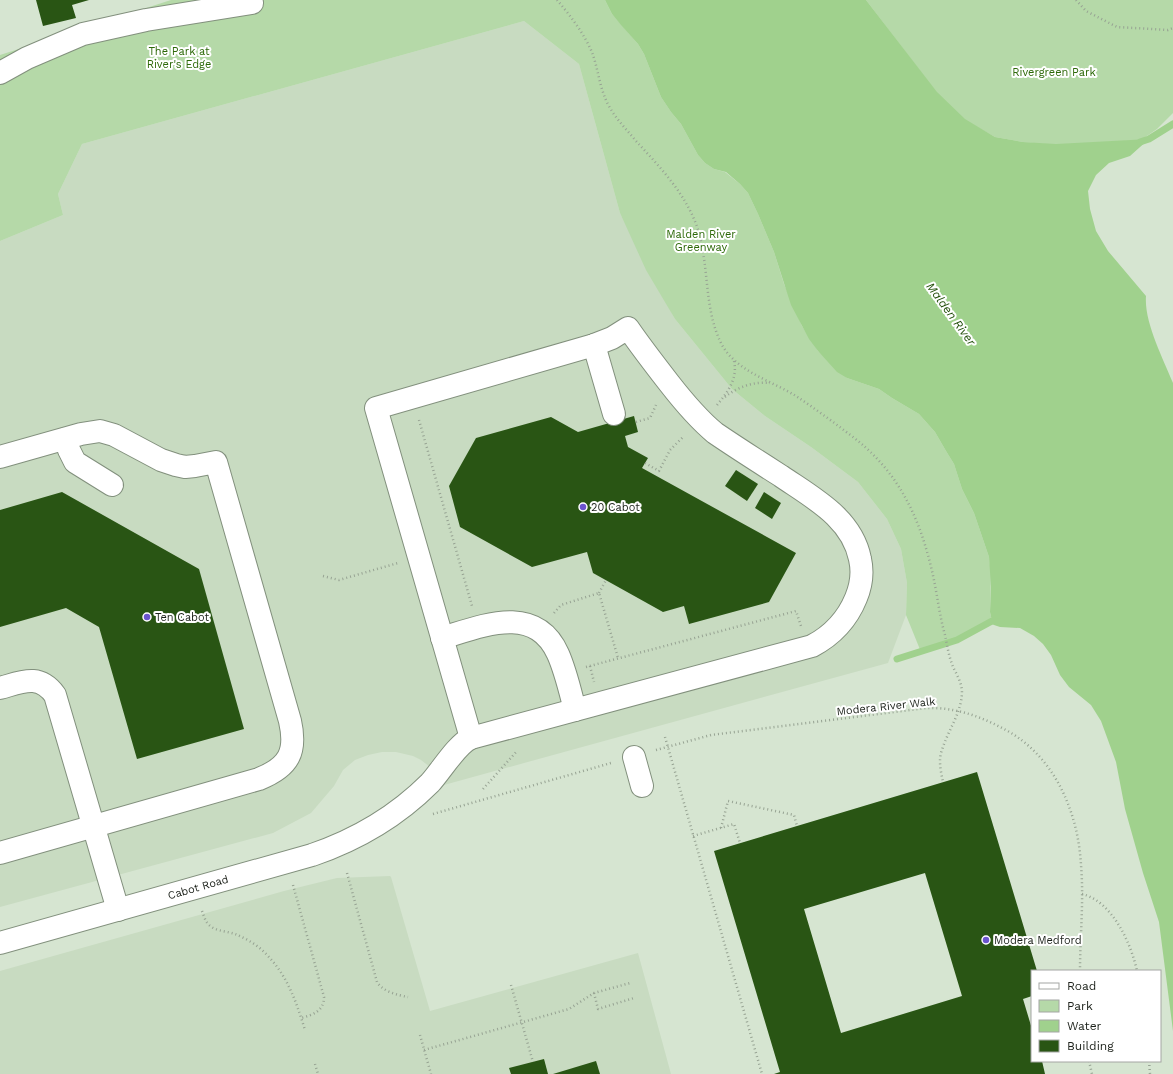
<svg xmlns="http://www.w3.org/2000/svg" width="1173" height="1074" font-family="'Work Sans',sans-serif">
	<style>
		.built { fill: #c8dbc1 }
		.green { fill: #b5d9a8 }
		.water { fill: #a0d18d }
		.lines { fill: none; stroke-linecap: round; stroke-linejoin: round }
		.stream { stroke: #a0d18d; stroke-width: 7 }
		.building { fill: #295514; fill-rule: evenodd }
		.minor-casing { stroke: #82907d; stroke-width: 24 }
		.path { stroke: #97a393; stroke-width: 2.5; stroke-dasharray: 1 3; stroke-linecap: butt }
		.minor { stroke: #fff; stroke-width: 22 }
		.poi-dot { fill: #6b54ce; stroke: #fff; stroke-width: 1.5 }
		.labels { text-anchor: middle; stroke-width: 4; stroke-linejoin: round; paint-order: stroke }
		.park-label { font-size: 11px; fill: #2c6807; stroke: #fff }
		.poi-label { font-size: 11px; fill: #1c211a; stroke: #fff; text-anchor: start }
		.street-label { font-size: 11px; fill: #1c211a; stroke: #fff }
		.water-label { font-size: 12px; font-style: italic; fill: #214e08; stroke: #fff }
	</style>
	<rect width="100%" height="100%" fill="#d6e5d1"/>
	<g class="built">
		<polygon points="524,21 579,64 620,213 675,319 732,389 765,416 811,447 858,482 887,519 901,549 907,583 906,615 888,663 444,785 440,778 430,767 421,760 413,756 396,752 382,752 368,755 355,760 343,770 334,786 311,813 273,833 0,907 0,241 63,215 58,194 82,144"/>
		<polygon points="390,876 391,877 430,1011 638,953 671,1074 0,1074 0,971 284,891 337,878"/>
	</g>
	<g class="green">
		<polygon points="171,0 605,0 612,14 638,44 644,54 661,97 671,112 681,124 698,155 705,163 714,169 725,172 740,184 748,193 758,214 774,252 784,284 802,326 818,351 847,378 879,389 892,398 919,414 935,432 946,451 954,464 962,489 974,513 989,557 991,573 990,612 992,621 957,640 921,652 906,615 907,583 901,549 887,519 858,482 811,447 765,416 732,389 675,319 646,270 620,213 579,64 524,21 82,144 58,194 63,215 0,241 0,55"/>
		<polygon points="866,0 1173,0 1173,113 1157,129 1141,140 1056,145 1023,142 995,137 965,120 937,93"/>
	</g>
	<path class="water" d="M605,0H866L937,92L965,119L995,137L1023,142L1056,144L1149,139L1130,156L1109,163L1096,175L1088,191L1090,209L1096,231L1108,251L1146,296C1144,322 1163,358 1173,383V1031L1159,922L1143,873L1125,809L1116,762L1101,721L1091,705L1069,687L1060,675L1051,655L1043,644L1034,636L1020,628L1000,627L994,625L992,621L990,612L991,587L989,557L974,513L962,489L954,464L946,451L935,432L919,414L892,398L879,389L847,378L837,372L818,351L809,339L791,305L774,252L758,214L748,193L740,184L726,172L714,169L705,163L698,155L681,124L671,112L661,97L644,54L638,44L621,25L612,14Z"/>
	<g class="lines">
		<g class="stream">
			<polyline points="1140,142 1149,139 1173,124"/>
			<polyline points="897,659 957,640 992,621 1001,622"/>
		</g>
	</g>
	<g class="building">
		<polygon points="36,0 89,0 72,5 76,18 43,26"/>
		<polygon points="634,416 638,432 625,436 628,447 648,458 642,468 796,553 769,602 689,624 684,606 663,612 593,573 587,552 532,567 460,527 449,486 476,438 551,417 578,432"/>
		<polygon points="736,470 758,484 747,501 725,486"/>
		<polygon points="62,492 199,569 244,729 137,759 99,627 66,608 0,627 0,510"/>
		<polygon points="764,492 781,503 772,519 755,508"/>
		<path d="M977,772L1037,971H1032V996L1023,999L1032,1029V1061H1042L1045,1074H774L780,1072L714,851ZM925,873L962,996L841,1033L804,909Z"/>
		<polygon points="544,1059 548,1074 511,1074 509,1068"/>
		<polygon points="596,1061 600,1074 553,1074"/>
	</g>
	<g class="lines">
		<g class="minor-casing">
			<g id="minor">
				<polyline points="0,73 27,58 83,34 146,20 252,3"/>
				<path d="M628,328C641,347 655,365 669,383C683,401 697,418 715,433C737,448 759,462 781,476C813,498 852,518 860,559C863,572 861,586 856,598C847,620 833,635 812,646L471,738L376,408L594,345L612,338Z"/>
				<polyline points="594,345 614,414"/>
				<polyline points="65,439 69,450 75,462 112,485"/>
				<path d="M0,457L81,434L100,431L114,435L161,460L176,465L185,467L195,466L216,462L290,721C297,752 289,767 259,779L0,853"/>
				<path d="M442,638C482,626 535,603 558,654C566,672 570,691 575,710"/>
				<path d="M0,688C22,682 39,673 55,695L118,910"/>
				<polyline points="634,757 642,786"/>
				<path d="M0,943L312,855C356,840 397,816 430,783C441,771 457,744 471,738"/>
			</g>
		</g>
		<g class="path">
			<path d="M557,0C570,15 586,36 593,55C599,73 600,91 610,108C617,120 627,130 636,141C659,166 684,192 696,224C710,262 703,307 721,343C735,371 770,380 796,396C814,408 832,421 849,434C897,469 919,515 932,571C937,592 939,614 945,635C947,645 949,657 953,667C957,675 962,683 962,693C961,714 948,730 942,750C938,760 941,772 943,782"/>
			<polyline points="1076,0 1086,11 1117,27 1168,30 1173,28"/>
			<path d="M725,397C737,387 755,381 770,383"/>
			<path d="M717,405C728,392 738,378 734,361"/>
			<polyline points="419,420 472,606"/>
			<polyline points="636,422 650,418 656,405"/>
			<polyline points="645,463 659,471 670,450 684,436"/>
			<polyline points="323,576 339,580 398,563"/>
			<polyline points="599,593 606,580"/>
			<polyline points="554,613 561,605 599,593 618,658"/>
			<polyline points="590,666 594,682"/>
			<polyline points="586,667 796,611 801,626"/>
			<polyline points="665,737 762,1074"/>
			<path d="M656,750L711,735L926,708C954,707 980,716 1004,729C1054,755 1078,811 1081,865C1084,900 1080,936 1080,971"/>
			<polyline points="483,789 517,751"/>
			<polyline points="433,814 611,763"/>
			<polyline points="721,828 728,801 794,815 797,826"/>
			<polyline points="693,836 734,824 740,843"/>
			<path d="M347,873L377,982C383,992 398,995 408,997"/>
			<path d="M293,885L324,997C324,1011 313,1015 301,1018"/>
			<path d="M1082,894C1112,901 1131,943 1137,971"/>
			<path d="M202,911C204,916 205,921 209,925C215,931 226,931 235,934C245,938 256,944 264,952C287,974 296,1001 305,1030"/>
			<polyline points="511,985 533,1062"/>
			<polyline points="594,993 598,1009 634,998"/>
			<polyline points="420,1035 431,1074"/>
			<polyline points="424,1050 569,1009 594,993 630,983"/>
			<polyline points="1089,1061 1092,1074"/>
			<polyline points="1149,1061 1150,1074"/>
			<polyline points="315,1064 318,1074"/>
		</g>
		<use href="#minor" class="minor"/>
	</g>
	<g class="poi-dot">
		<circle cx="583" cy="507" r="4"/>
		<circle cx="147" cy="617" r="4"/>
		<circle cx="986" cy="940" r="4"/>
	</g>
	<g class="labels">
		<g class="park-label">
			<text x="179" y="55">The Park at<tspan x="179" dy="13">River's Edge</tspan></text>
			<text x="1054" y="76">Rivergreen Park</text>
			<text x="701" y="238">Malden River<tspan x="701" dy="13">Greenway</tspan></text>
		</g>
		<g class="poi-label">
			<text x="591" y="511">20 Cabot</text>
			<text x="155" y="621">Ten Cabot</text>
			<text x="994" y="944">Modera Medford</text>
		</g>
		<g class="street-label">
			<text transform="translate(886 706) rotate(-6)" y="4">Modera River Walk</text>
			<text transform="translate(198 887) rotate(-16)" y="4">Cabot Road</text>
		</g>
		<g class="water-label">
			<text transform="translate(951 314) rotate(54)" y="4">Malden River</text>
		</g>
	</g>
	<rect x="1031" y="970" width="130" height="92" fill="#ffffff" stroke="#a4a6a3"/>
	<rect x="1039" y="983" width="20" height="6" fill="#ffffff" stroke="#a4a6a3"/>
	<text x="1067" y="990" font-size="12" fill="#1c211a">Road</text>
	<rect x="1039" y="1000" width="20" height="12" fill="#b5d9a8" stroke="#a4a6a3"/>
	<text x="1067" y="1010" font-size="12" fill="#1c211a">Park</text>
	<rect x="1039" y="1020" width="20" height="12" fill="#a0d18d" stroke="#a4a6a3"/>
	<text x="1067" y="1030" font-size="12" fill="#1c211a">Water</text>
	<rect x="1039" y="1040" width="20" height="12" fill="#295514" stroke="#a4a6a3"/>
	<text x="1067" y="1050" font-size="12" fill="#1c211a">Building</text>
</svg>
